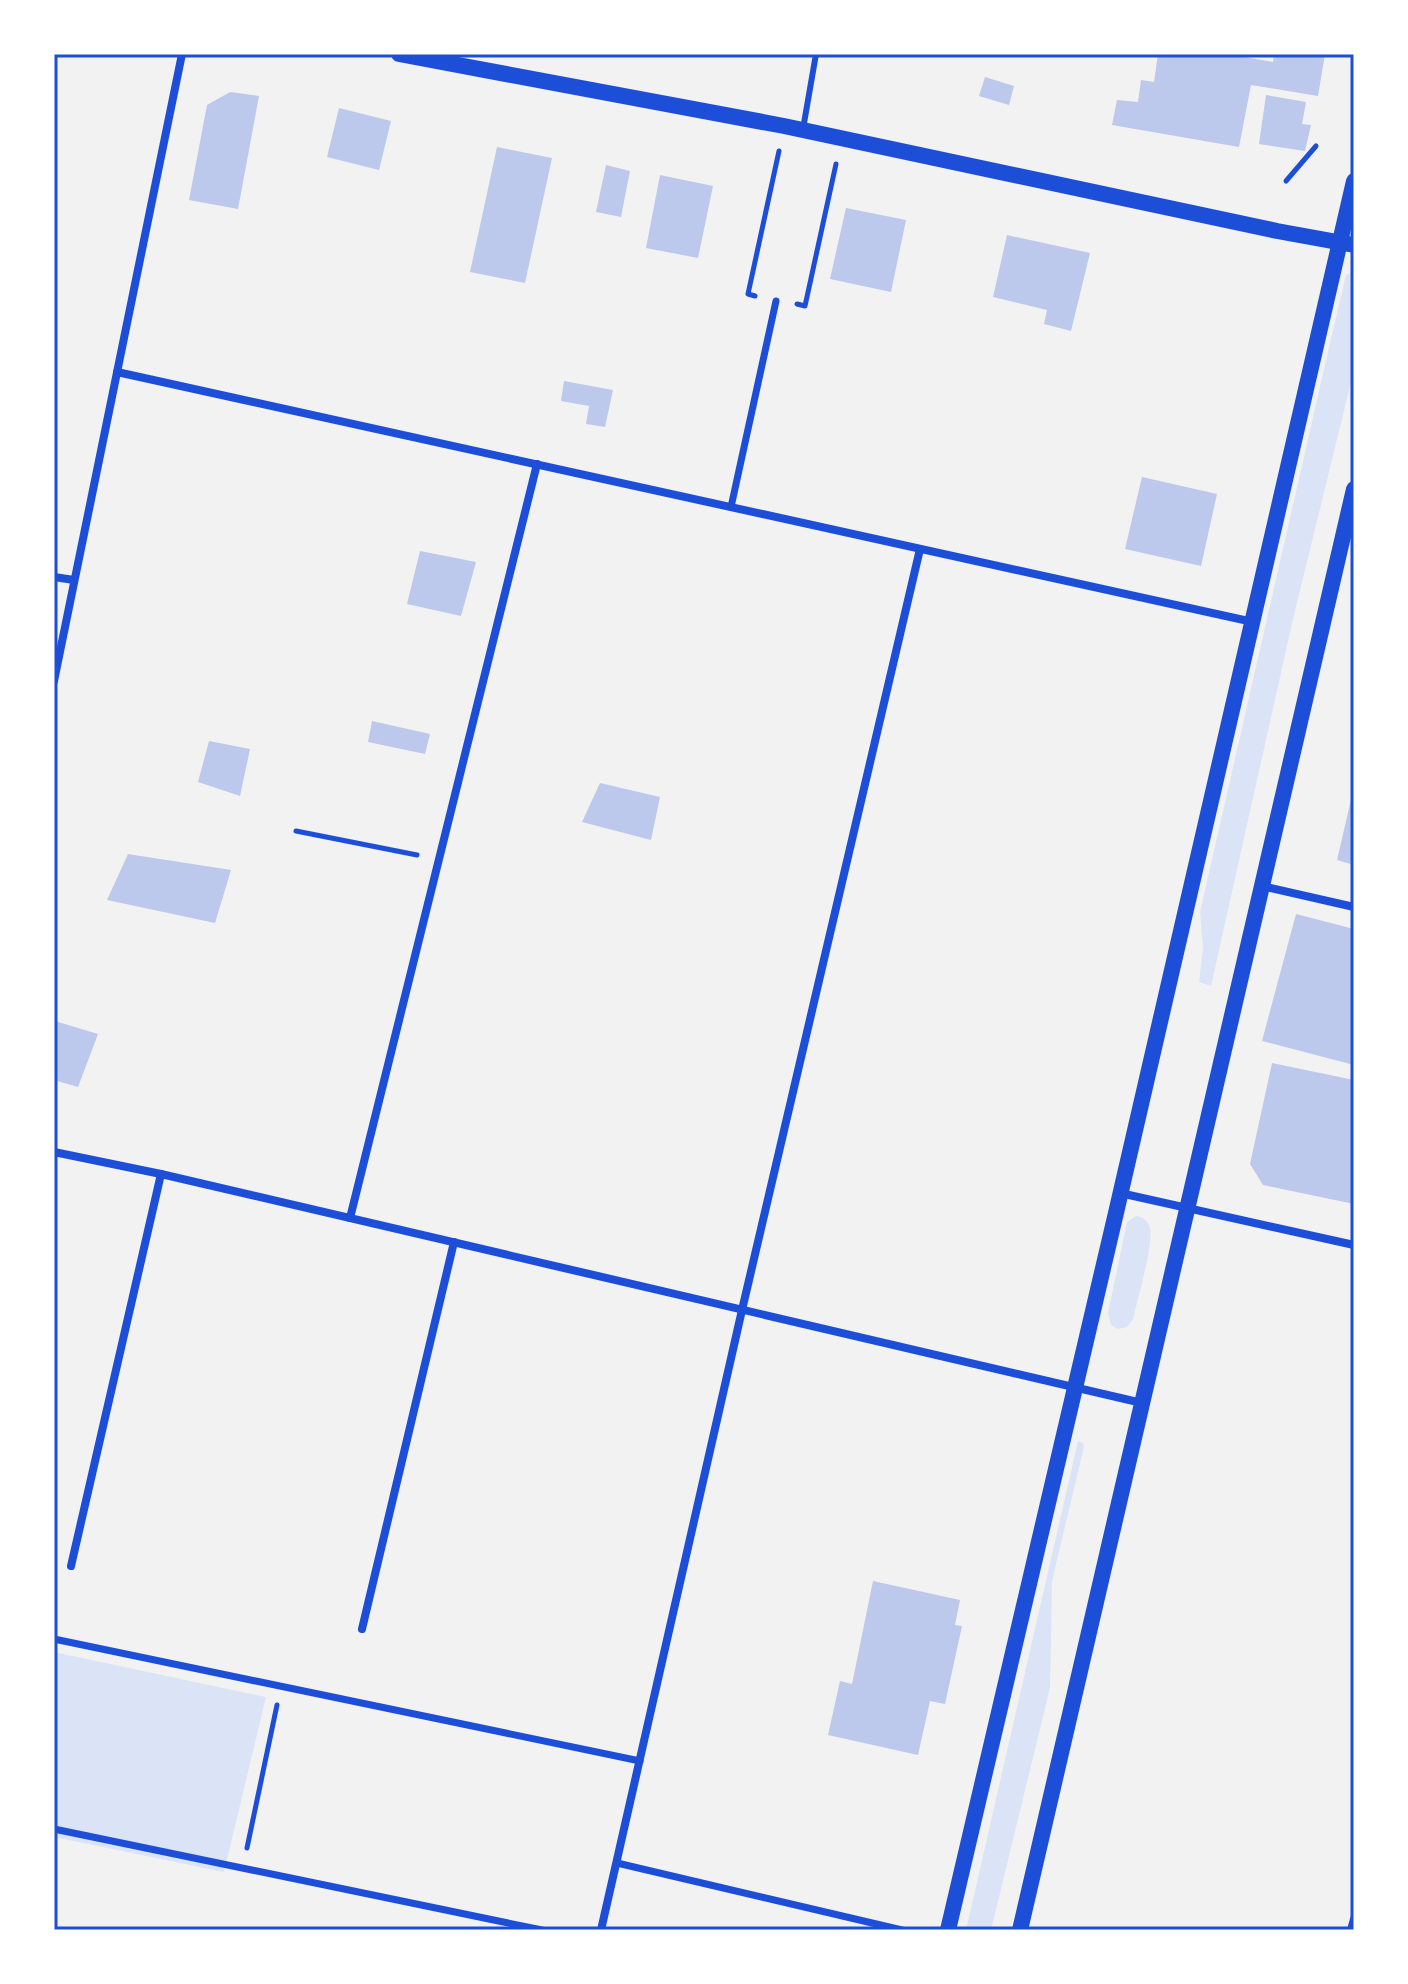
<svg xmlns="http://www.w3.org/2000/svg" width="1408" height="1984" font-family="'Space Grotesk',sans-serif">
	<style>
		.green { fill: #dbe4f7 }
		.building { fill: #bdc9ec }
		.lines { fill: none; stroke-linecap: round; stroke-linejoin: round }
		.path { stroke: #1d4ed8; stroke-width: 5 }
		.service { stroke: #1d4ed8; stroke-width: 6 }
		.pedestrian { stroke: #1d4ed8; stroke-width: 7 }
		.minor { stroke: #1d4ed8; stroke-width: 8 }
		.secondary { stroke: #1d4ed8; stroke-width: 16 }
		.neatline { fill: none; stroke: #1d4ed8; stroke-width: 3 }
	</style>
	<rect width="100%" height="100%" fill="#f2f2f2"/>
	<g class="green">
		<polygon points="1354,272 1354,370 1293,619 1211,986 1199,982 1203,948 1200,912 1332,334 1346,275"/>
		<path d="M1136,1216C1143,1217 1148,1220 1150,1228C1154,1243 1137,1301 1133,1319L1127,1327L1118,1329L1111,1325L1108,1313L1127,1222Z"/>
		<polygon points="1078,1441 1083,1443 1084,1447 1052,1581 1050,1688 991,1930 966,1930"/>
		<polygon points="54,1652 266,1697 224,1872 54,1837"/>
	</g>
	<g class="building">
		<polygon points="1158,54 1227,54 1273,62 1274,54 1325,54 1318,96 1251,85 1239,147 1112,125 1117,100 1138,102 1141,80 1154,82"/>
		<polygon points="985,77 1014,86 1009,105 979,96"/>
		<polygon points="230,92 259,96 238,209 189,200 207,105"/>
		<polygon points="1266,95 1306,102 1302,124 1311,125 1305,151 1259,144"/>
		<polygon points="339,108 391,121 379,170 327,157"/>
		<polygon points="497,147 552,158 525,283 470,272"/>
		<polygon points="606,165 630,171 621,217 596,212"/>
		<polygon points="660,175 713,186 698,258 646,248"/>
		<polygon points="846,208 906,220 891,292 830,279"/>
		<polygon points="1007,235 1090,253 1071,331 1044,324 1047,310 993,297"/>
		<polygon points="564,381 613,390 605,427 586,424 589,406 561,401"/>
		<polygon points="1142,477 1217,494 1201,566 1125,549"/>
		<polygon points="420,551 476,562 461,616 407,604"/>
		<polygon points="372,721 430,734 425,754 368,742"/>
		<polygon points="209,741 250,749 240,796 198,782"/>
		<polygon points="600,783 660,797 651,840 582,822"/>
		<polygon points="1353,791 1354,791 1354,865 1337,860"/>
		<polygon points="128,854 231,870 215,923 107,900"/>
		<polygon points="1296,914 1354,929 1354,1065 1262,1041"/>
		<polygon points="55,1021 98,1034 78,1087 54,1080"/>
		<polygon points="1272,1063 1354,1080 1354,1204 1263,1185 1250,1164"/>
		<polygon points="873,1581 960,1600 955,1625 962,1626 945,1704 930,1701 918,1755 828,1735 840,1681 852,1684"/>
	</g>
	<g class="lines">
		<g class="path">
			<polyline points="1286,181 1316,146"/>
			<polyline points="755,296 748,294 779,151"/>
			<polyline points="797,304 805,306 836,164"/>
			<polyline points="296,831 417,855"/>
			<polyline points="247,1848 277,1705"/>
		</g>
		<polyline class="service" points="803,129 816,54"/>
		<g class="pedestrian">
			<polyline points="731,507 776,301"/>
			<polyline points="54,1639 640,1761"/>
			<polyline points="54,1829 542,1930"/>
			<polyline points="617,1863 902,1930"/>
		</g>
		<g class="minor">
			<polyline points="117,372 1253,622"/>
			<polyline points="54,577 74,580"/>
			<polyline points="54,681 182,54"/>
			<polyline points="1262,886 1354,907"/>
			<polyline points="54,1152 161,1174 1142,1403"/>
			<polyline points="1120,1193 1354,1245"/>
			<polyline points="350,1218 537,464"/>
			<polyline points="71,1566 161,1174"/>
			<polyline points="362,1629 454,1242"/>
			<polyline points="601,1930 742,1310 920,549"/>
			<polyline points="1351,1930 1354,1919"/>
		</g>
		<g class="secondary">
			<polyline points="399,54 784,126 1277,231 1354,245"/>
			<path d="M948,1930C1083,1347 1224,765 1354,181"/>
			<polyline points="1020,1930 1354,489"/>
		</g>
	</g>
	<rect width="1408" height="1984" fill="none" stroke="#ffffff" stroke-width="112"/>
	<rect x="56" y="56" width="1296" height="1872" class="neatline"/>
</svg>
